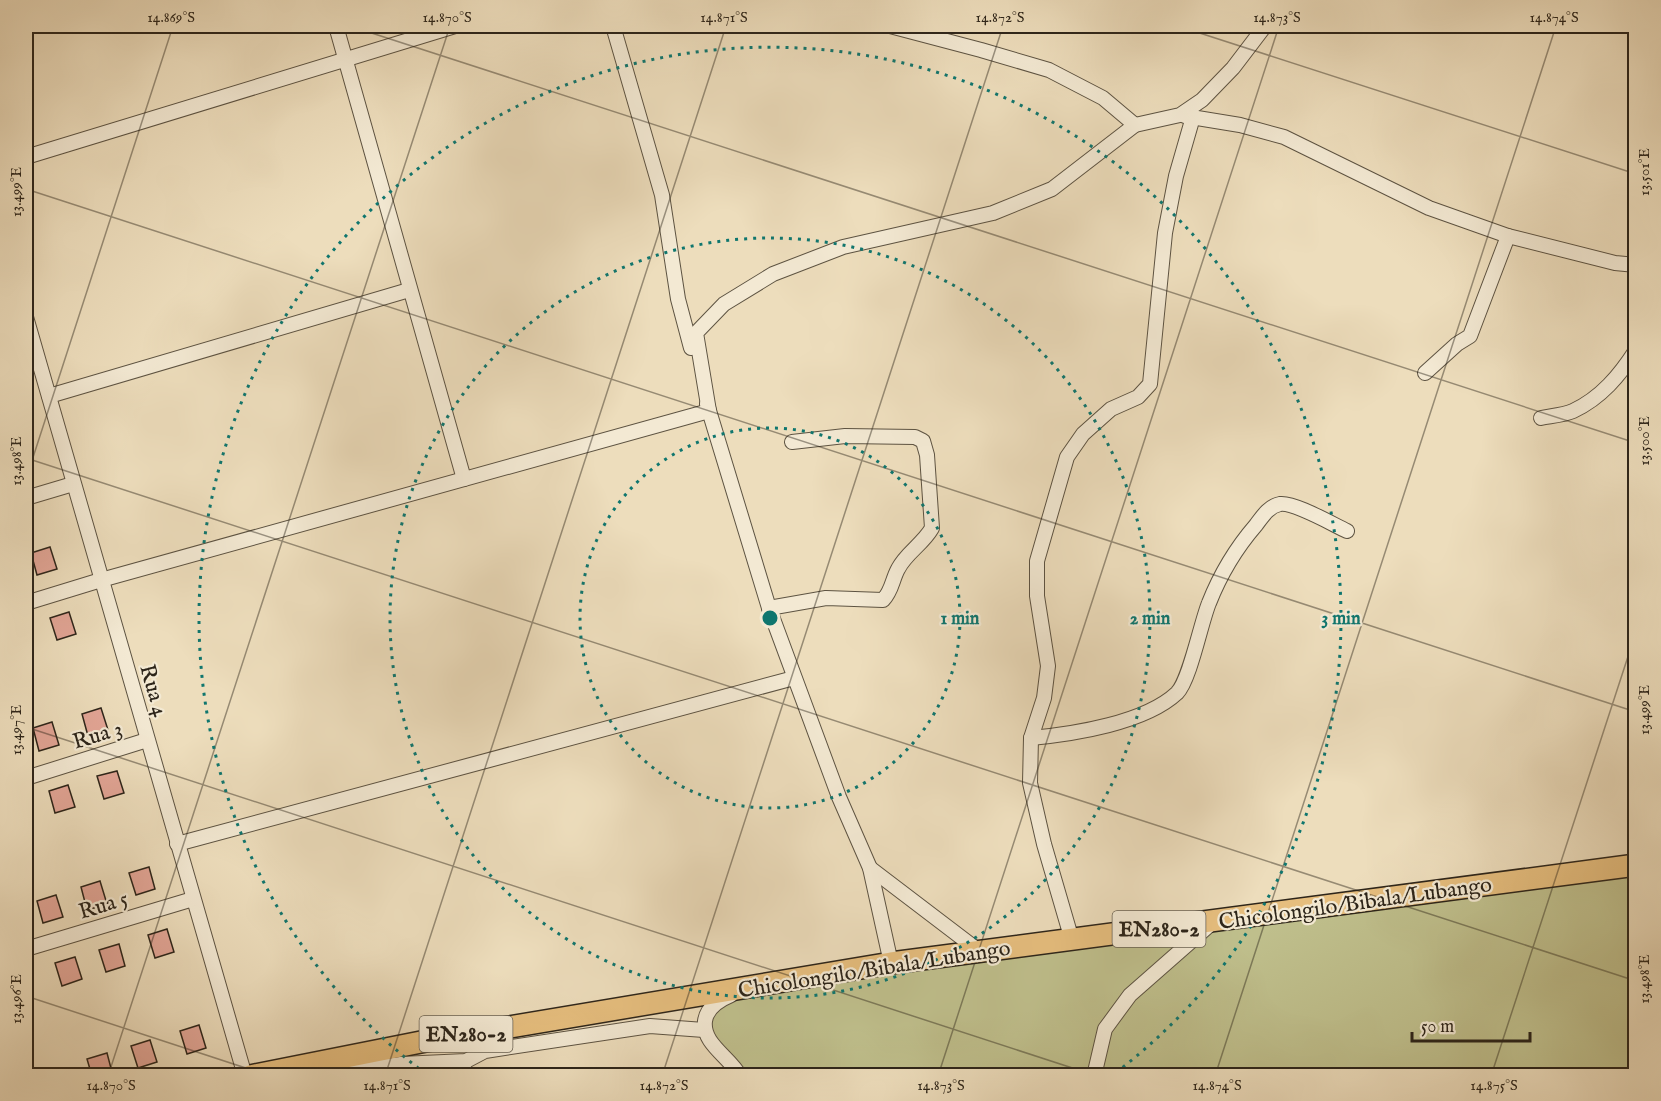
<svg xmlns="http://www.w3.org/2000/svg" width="1661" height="1101" font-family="'IM FELL English',serif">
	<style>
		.green { fill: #bfbf8c; stroke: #767253; stroke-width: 1.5 }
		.building { fill: #e3a697; stroke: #2d251a; stroke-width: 1.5 }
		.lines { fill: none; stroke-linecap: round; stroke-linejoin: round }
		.minor-casing { stroke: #5d5342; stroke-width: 16 }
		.primary-casing { stroke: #2d251a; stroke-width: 24 }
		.minor { stroke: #f3e9d3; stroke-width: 14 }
		.primary { stroke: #e6be7e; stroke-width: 21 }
		.ticks { fill: none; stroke: #2d251a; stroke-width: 1.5; stroke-opacity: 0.45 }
		.ring { fill: none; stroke: #0f766e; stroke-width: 3; stroke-dasharray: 3 6 }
		.labels { text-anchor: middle; stroke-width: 4.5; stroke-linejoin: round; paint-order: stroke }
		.shield { fill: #f3e9d3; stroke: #686052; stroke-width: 1.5 }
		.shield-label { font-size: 21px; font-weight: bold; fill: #2d251a }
		.street-label { font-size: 22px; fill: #2d251a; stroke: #f3e9d3 }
		.centre { fill: #0f766e; stroke: #f3e9d3; stroke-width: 3 }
		.ring-label { font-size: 18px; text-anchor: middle; font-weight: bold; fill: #0f766e; stroke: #f3e9d3; stroke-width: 4.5; stroke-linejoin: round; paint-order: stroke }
		.neatline { fill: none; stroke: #2d251a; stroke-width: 2 }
		.ticks-label { font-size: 15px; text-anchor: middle; fill: #2d251a }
	</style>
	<rect width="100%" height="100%" fill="#edddbc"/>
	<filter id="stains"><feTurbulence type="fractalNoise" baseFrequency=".00333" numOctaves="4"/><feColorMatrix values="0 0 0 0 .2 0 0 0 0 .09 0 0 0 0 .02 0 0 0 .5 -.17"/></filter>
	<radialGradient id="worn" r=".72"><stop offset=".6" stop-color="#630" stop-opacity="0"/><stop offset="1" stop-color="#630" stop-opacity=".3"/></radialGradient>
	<polygon class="green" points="1635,865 1635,1075 740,1075 704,1030 706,1014 746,987"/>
	<g class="building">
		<polygon points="50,547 57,569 37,575 31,553"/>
		<polygon points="69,612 76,634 57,640 50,618"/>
		<polygon points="101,708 108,730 88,736 82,714"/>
		<polygon points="52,722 59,745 39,751 33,728"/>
		<polygon points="117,771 124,793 104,799 97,776"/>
		<polygon points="68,785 75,807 55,813 49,791"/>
		<polygon points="149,867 155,889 136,895 129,873"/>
		<polygon points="100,881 107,904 87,910 81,887"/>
		<polygon points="56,895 63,917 43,923 37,901"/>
		<polygon points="167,929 174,952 155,958 148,935"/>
		<polygon points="119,944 125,966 106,972 99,950"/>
		<polygon points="75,957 82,979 62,986 55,963"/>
		<polygon points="199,1025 206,1048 187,1054 180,1031"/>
		<polygon points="150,1040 157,1062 138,1068 131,1046"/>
		<polygon points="107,1053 113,1076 92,1076 87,1059"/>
	</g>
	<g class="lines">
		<g class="minor-casing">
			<g id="minor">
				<polyline points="336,26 464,479"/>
				<polyline points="613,26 662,195 678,299 691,348"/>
				<polyline points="890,26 981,50 1049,70 1103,98 1135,125"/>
				<polyline points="1185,116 1240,125 1284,137 1429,208 1508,236 1615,263 1636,265"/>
				<polyline points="26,157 455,26"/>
				<polyline points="26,317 245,1076"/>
				<polyline points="1425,373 1457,344 1470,336 1508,236"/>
				<polyline points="49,396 409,290"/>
				<polyline points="707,404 769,608 839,797 870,868 891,963"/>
				<path d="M1541,418C1551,416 1564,415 1573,411C1601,398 1620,375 1636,350"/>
				<polyline points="26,498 73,484"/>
				<polyline points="26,603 101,580 709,411 696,333 724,304 773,274 843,247 993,213 1052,189 1135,125 1180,115 1202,100 1233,68 1265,26"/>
				<path d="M769,608L826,598L883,600C892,591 892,580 898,569C906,553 923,544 932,528L927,455L923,441L915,437L845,436L792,442"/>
				<path d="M1031,738C1074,734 1145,723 1177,693C1190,680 1201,622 1209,603C1220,575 1237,547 1256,525C1262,517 1269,506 1280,504C1294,502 1332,524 1347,531"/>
				<polyline points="26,778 147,740"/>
				<polyline points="177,844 794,678"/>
				<polyline points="870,868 979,951"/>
				<polyline points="1072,940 1044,844 1030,783 1031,738 1044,698 1048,666 1037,596 1037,561 1067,457 1083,434 1111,409 1138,397 1150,384 1165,233 1176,176 1193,117"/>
				<polyline points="26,949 193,899"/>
				<path d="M731,995C719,1000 707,1007 705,1021C702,1044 730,1057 740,1076"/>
				<polyline points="310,1076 401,1064 466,1061 485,1051 650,1026 704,1030"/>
				<polyline points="456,1076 466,1061"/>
				<polyline points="1094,1076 1105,1029 1130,995 1213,922"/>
			</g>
		</g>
		<g class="primary-casing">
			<polyline id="primary" points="250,1076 426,1041 891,963 1636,865"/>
		</g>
		<use href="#minor" class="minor"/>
		<use href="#primary" class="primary"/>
	</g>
	<path class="ticks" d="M350,26L1636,443M1178,26L1636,174M26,189L1636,712M26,458L1636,981M26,479L173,26M26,727L1097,1076M26,996L270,1076M108,1076L450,26M385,1076L726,26M662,1076L1003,26M938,1076L1279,26M1215,1076L1556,26M1491,1076L1636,632"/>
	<g class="ring">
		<circle cx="770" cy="618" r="190"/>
		<circle cx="770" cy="618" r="380"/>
		<path d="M426 1074A571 571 0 1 1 1114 1074"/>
	</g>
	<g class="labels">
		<g class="shield">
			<rect x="1112.5" y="911" width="93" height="36" rx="4.5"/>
			<rect x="419.5" y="1016" width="93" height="36" rx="4.5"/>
		</g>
		<g class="shield-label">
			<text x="1159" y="936">EN280-2</text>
			<text x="466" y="1041">EN280-2</text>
		</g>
		<g class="street-label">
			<text transform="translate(155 690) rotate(74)" y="8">Rua 4</text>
			<text transform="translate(97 734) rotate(-17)" y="8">Rua 3</text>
			<text transform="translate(1355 902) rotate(-8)" y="8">Chicolongilo/Bibala/Lubango</text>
			<text transform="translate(103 904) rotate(-17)" y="8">Rua 5</text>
			<text transform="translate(874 968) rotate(-9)" y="8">Chicolongilo/Bibala/Lubango</text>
		</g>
	</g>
	<circle cx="770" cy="618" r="9" class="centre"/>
	<g class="ring-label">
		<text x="960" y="624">1 min</text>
		<text x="1150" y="624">2 min</text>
		<text x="1341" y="624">3 min</text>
	</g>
	<rect width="1661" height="1101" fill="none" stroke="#edddbc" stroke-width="66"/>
	<path d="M1412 1032v9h118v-9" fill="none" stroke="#2d251a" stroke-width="3"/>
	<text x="1421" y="1032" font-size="18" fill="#2d251a" stroke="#f3e9d3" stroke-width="4.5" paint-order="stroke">50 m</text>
	<rect x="33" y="33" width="1595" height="1035" class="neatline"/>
	<g class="ticks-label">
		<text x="171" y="22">14.869°S</text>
		<text x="447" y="22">14.870°S</text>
		<text x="724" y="22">14.871°S</text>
		<text x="1000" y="22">14.872°S</text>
		<text x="1277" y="22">14.873°S</text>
		<text x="1554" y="22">14.874°S</text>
		<text transform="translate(1644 172) rotate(-90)" y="5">13.501°E</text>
		<text transform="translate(16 192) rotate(-90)" y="5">13.499°E</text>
		<text transform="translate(1644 441) rotate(-90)" y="5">13.500°E</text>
		<text transform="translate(16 461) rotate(-90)" y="5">13.498°E</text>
		<text transform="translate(1644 710) rotate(-90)" y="5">13.499°E</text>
		<text transform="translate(16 730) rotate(-90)" y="5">13.497°E</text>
		<text transform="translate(1644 979) rotate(-90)" y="5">13.498°E</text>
		<text transform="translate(16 999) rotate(-90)" y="5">13.496°E</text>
		<text x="111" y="1090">14.870°S</text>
		<text x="387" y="1090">14.871°S</text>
		<text x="664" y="1090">14.872°S</text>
		<text x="941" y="1090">14.873°S</text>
		<text x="1217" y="1090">14.874°S</text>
		<text x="1494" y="1090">14.875°S</text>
	</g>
	<rect width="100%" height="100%" filter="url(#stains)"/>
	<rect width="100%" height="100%" fill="url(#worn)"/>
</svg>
